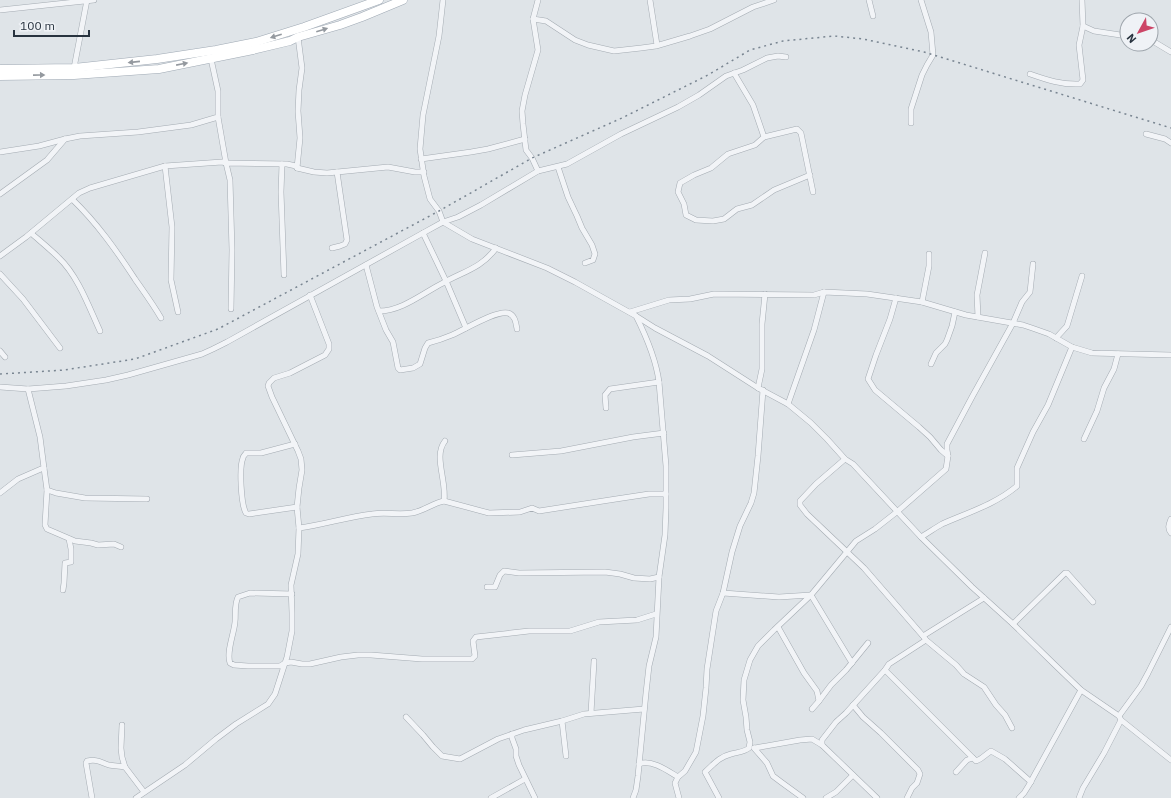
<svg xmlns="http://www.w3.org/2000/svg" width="1171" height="798" font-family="'IBM Plex Sans',sans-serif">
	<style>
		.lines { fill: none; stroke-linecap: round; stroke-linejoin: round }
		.minor-casing { stroke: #a4abb2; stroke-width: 6 }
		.primary-casing { stroke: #9fa9b4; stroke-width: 9 }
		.minor { stroke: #f2f4f7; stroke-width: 5 }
		.primary { stroke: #fff; stroke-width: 8 }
		.rail { stroke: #798591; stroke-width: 1.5; stroke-dasharray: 2 4; stroke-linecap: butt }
		.oneway { fill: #94999f }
	</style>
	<rect width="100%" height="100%" fill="#dfe4e8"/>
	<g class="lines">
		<g class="minor-casing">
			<g id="minor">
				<polyline points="443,0 439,36 423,115 420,149 424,176 430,199 439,211 443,222 472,239 547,268 575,282 636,316 655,328 708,356 758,388 788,404 811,423 827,439 845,459 853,464 921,537 972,587 1013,624 1055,665 1081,690 1119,716 1121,720 1171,760"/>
				<polyline points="538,0 533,19 546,21 575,40 588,45 614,51 641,48 656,46 690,36 710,29 753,7 774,0"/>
				<polyline points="650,0 657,45"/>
				<polyline points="869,0 873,16"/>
				<polyline points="1082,0 1083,26 1094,31 1127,36"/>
				<polyline points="0,10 94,0"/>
				<polyline points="533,19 538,50 525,95 522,111 523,124 526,150 532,158 538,171"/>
				<polyline points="1151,40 1171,52"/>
				<polyline points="74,68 87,0"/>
				<polyline points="734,73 753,105 764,137 755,145 728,154 711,168 694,175 680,183 678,192 684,204 686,215 696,220 713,221 724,219 737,209 752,205 774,190 810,175"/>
				<path d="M1030,74C1047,80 1062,85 1080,84L1083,80L1079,45L1083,26"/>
				<polyline points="911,123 911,109 922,75 927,65 933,55 931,32 921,0"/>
				<polyline points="1146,134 1165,139 1171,143"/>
				<polyline points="764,137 797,129 801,133 813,192"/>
				<polyline points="0,152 39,146 65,139 80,136 138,132 191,125 218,117 218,91 211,59"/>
				<polyline points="421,159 471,152 488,149 525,139"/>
				<polyline points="282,164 281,192 284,275"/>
				<polyline points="165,166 172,227 171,280 178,312"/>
				<polyline points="558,167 568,197 577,216 582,228 592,245 595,254 593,260 585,263"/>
				<polyline points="297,168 300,138 298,111 299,90 302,68 298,37"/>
				<polyline points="0,194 47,160 65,139"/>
				<path d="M72,199C97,223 116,250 135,279C144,292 153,304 161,318"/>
				<path d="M31,233C40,241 50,249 59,258C78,276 89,307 100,331"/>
				<polyline points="423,233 446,281 466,328"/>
				<polyline points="332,248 340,246 345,244 347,240 337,172"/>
				<polyline points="0,256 26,237 79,193 90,188 165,166 222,162 226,163 218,117"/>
				<path d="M366,265L377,307L386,330L393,342L398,368L400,370L413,368L420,364L425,348L428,343C436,341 445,338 452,335C464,330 496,310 508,313C515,315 516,323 517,329"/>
				<polyline points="0,274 23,299 60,348"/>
				<polyline points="896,298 890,319 876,355 868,379 875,390 919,427 930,437 941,450 948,456"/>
				<polyline points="922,302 929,266 929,254"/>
				<polyline points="231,309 232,250 230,180 226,163 287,164 296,166 297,168 314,172 327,173 388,167 415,172 424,172"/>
				<path d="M379,311C402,311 423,293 443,283C462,272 482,268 496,248"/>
				<polyline points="630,312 669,300 690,299 714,294 814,295 824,292 867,294 922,302 966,315 1023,325 1032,328 1049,334 1072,347 1092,353 1171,355"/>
				<polyline points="978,317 977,295 985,253"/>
				<polyline points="1056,338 1067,326 1082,276"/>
				<polyline points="0,351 5,357"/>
				<polyline points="931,364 936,353 945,344 947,340 952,326 955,312"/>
				<polyline points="0,387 28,389 66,386 106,380 128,375 202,354 213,349 227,342 423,233 443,222 458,217 481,205 538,171 567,164 621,134 678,107 699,95 726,76 743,70 767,58 778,56 786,57"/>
				<polyline points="758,388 762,369 762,324 765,294"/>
				<polyline points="788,404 814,330 824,292"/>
				<polyline points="606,408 605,395 610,389 659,382"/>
				<polyline points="1084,439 1097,411 1104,388 1114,369 1118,354"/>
				<path d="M295,444L261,453H246C245,455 243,456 243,458C239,467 241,505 246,513L249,514L297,507"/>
				<polyline points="512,455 561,451 633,437 664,433"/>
				<polyline points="845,459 816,484 800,501 800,505 807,514 864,568 923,636 926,640 956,665 964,674 984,687 996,705 1005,715 1012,728"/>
				<polyline points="44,468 47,490 56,493 85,498 147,499"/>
				<polyline points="47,490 45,525 47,529 75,541 91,543 98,545 114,544 121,547"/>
				<polyline points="0,493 18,479 41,469 44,468 40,437 28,389"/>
				<path d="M444,501C447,481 433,456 445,441"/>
				<path d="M1171,519C1169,524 1167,528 1171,533"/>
				<path d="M299,528C323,525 347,517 372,514C385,512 399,515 412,513C424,511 433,503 444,501L489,513L520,512L532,508L539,511L616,499L649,494H666"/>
				<path d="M921,537C928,533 935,528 942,524C967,513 996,504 1017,486V468L1033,432L1048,405L1072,347"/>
				<polyline points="487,587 495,587 500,575 504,571 519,573 605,572 620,574 634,578 650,579 659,577"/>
				<polyline points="63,590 64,583 65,563 71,562 71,549 69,539"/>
				<polyline points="723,593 779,597 811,595 852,663"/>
				<path d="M292,594L250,593L238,597C234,605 236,614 235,622C234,634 226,652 230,663L234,665L248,666H280L285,663L291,662L302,664H310L341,657L358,655H371L422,659H472L475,656L473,641L476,637L529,631H570L599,622L637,620L656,614"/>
				<polyline points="1013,624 1065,573 1067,573 1093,602"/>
				<polyline points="778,627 804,673 817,691 819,701 812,709"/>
				<polyline points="923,636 984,598"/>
				<path d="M926,640L889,664L885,670L976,761C982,759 986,754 991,751L1005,759L1031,782"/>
				<polyline points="819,701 831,685 846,670 868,643"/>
				<polyline points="853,705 863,717 881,733 918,770 920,774 917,783 912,788 907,798"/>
				<polyline points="591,713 594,661"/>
				<polyline points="1119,716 1141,686 1148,673 1171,627"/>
				<polyline points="406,717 423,735 433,747 442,756 460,759 498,739 524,730 562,721 584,714 644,709"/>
				<polyline points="562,721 566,756"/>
				<polyline points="122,725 121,748 122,757 125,767"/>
				<polyline points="512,734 512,738 516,749 516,756 519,765 535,798"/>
				<polyline points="822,745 822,740 836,722 846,713 885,670"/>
				<polyline points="754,748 767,763 773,776 781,782 803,798"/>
				<polyline points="755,748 800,740 812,739 822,745 877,798"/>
				<path d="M639,764C652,759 668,771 678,777"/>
				<polyline points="956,772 967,760 973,758"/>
				<path d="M92,798L86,763L87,761C97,759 100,762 109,765C114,766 120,766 125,767L144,792"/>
				<polyline points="136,798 185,765 216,739 236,724 268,704 275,694 285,663 287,657 292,631 292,613 291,585 298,554 299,528 297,507 299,488 302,470 301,459 298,451 272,397 268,386 269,383 274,378 290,373 325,355 329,349 329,344 310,295"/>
				<polyline points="491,798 525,779"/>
				<path d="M633,798L636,790L638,776L646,693L649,666L656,637L659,577L665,535L666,508V466L659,382C656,359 647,338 636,316"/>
				<polyline points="679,798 675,783 678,777 685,771 696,752 703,716 706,688 707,669 716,611 723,593 732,552 740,526 751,503 754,493 758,456 763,390"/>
				<path d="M719,798L705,772C714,764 719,757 731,754C738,752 744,752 749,748L750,742L747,730L746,717L743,700L744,680L750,660L758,646L774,630L811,595L856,541L875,529L898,511L946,469L948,456L947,450V444L972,397L1013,323L1022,302L1030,292L1033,264"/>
				<polyline points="826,798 836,792 853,775"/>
				<polyline points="1019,798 1024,793 1029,785 1081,690"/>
				<polyline points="1079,798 1083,788 1104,753 1121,720"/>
			</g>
		</g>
		<g class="primary-casing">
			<g id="primary">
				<polyline points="0,69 74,68 157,59 216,50 256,42 304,27 379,0"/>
				<polyline points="0,76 74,75 159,69 253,50 290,41 298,37 340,25 362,17 403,0"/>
			</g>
		</g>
		<use href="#minor" class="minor"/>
		<use href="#primary" class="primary"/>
		<polyline class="rail" points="0,374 64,370 135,359 218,329 439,211 532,158 622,118 708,75 750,50 783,41 834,36 863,39 924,52 1171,128"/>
	</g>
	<defs><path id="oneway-solid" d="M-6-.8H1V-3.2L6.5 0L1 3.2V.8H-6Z"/></defs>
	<g class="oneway">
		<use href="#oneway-solid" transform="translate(322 30) rotate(-17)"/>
		<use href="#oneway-solid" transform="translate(276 36) rotate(163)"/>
		<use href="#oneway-solid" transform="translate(134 62) rotate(174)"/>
		<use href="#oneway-solid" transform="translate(182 64) rotate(-11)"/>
		<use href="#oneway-solid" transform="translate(39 75) rotate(-1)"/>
	</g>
	<g transform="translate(1139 32) rotate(230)"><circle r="19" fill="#eff2f6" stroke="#9fa6ad"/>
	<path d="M0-3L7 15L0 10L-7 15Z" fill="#cc4567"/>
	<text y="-6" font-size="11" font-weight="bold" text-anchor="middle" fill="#28333f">N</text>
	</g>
	<path d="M14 30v6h75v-6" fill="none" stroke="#28333f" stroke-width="2"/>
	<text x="20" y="30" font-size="12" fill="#28333f" stroke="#eff2f6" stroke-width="3" paint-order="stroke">100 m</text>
</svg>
